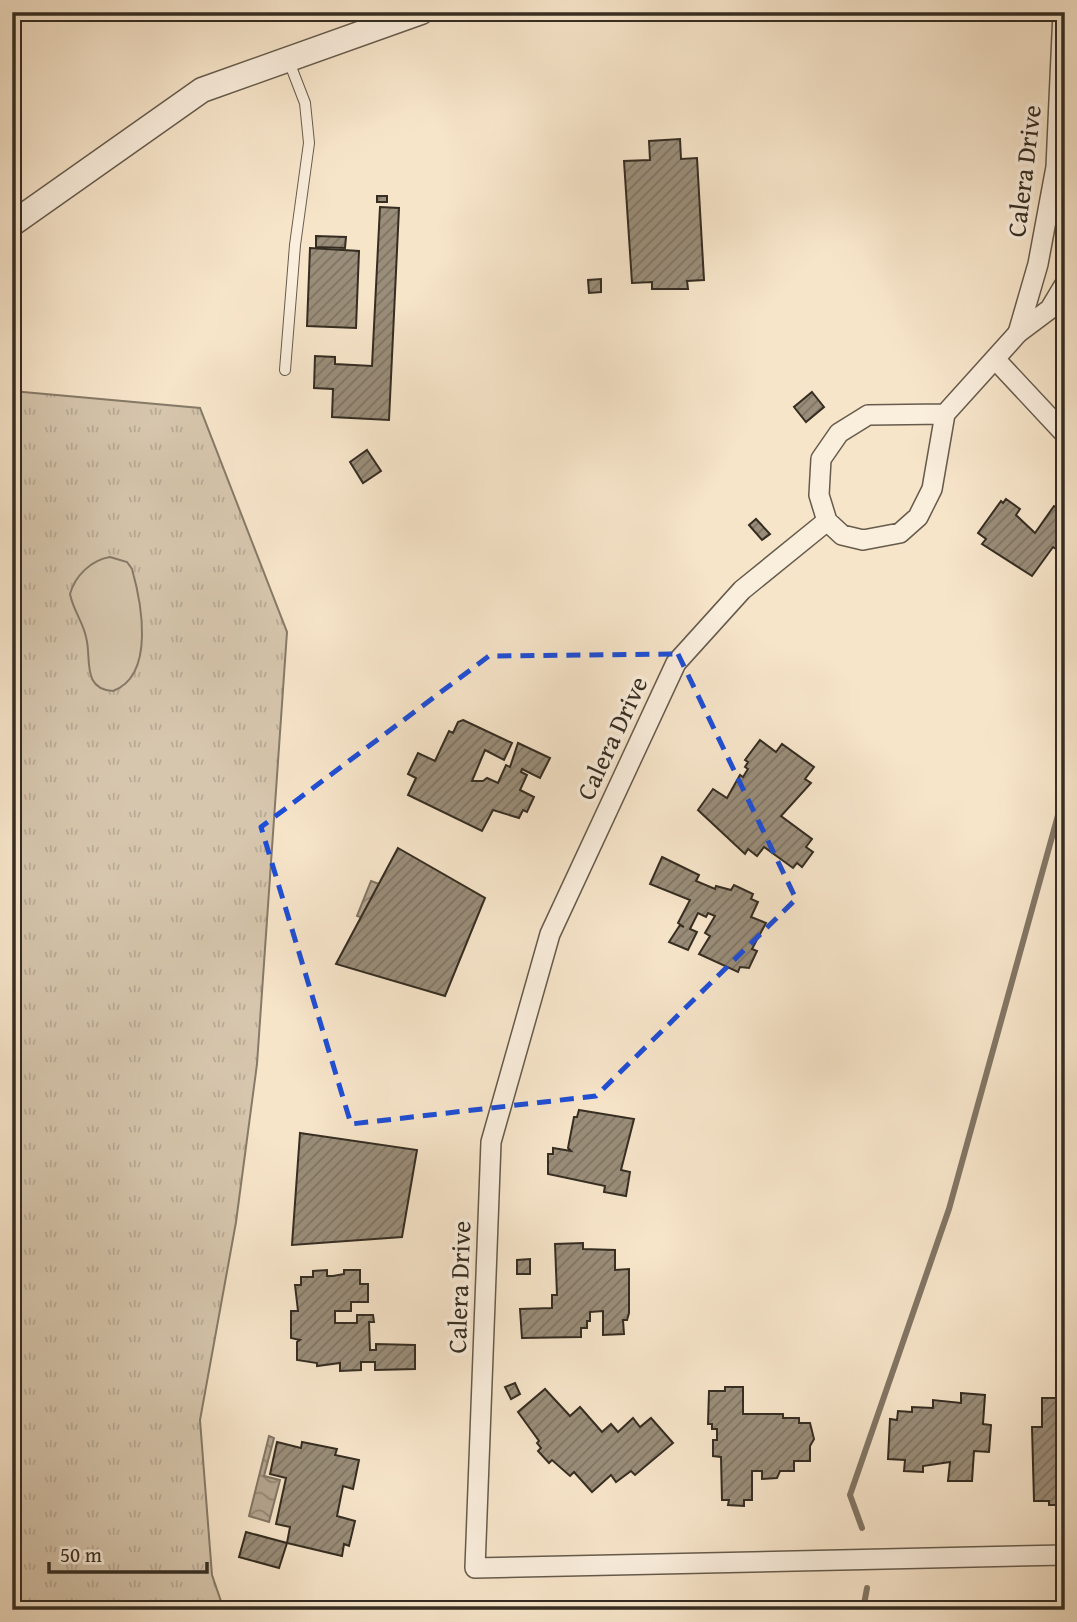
<svg xmlns="http://www.w3.org/2000/svg" width="1077" height="1622" font-family="'Gentium Book Plus',serif">
	<style>
		.grass { fill: url(#grass-tufts); stroke: #867a68; stroke-width: 2 }
		.park { fill: #d6c6ad; stroke: #867a68; stroke-width: 2 }
		.water { fill: url(#water-waves); stroke: #827665; stroke-width: 2 }
		.lines { fill: none; stroke-linecap: round; stroke-linejoin: round }
		.stream { stroke: #827665; stroke-width: 6 }
		.building { fill: url(#building-hatch); stroke: #352d22; stroke-width: 2 }
		.service-casing { stroke: #665b4c; stroke-width: 12 }
		.minor-casing { stroke: #665b4c; stroke-width: 22 }
		.tertiary-casing { stroke: #665b4c; stroke-width: 27 }
		.service { stroke: #faeedd; stroke-width: 10 }
		.minor { stroke: #faeedd; stroke-width: 19 }
		.tertiary { stroke: #faeedd; stroke-width: 24 }
		.marked { fill: none; stroke: #1d4ed8; stroke-width: 5; stroke-dasharray: 14 9; stroke-linejoin: round }
		.labels { text-anchor: middle; stroke-width: 7; stroke-linejoin: round; paint-order: stroke }
		.street-label { font-size: 26px; fill: #352d22; stroke: #faeedd }
	</style>
	<defs>
		<pattern id="grass-tufts" width="24" height="20" patternUnits="userSpaceOnUse" patternTransform="scale(1.75)"><rect width="24" height="20" fill="#d6c6ad"/><path d="M3 7l-1-3M5 7V3M7 7l1-3M15 17l-1-3M17 17v-4M19 17l1-3" fill="none" stroke="#b8aa95"/></pattern>
		<pattern id="water-waves" width="16" height="10" patternUnits="userSpaceOnUse" patternTransform="scale(1.75)"><rect width="16" height="10" fill="#b5a691"/><path d="M0 5q4-4 8 0t8 0" fill="none" stroke="#948876"/></pattern>
		<pattern id="building-hatch" width="6" height="6" patternUnits="userSpaceOnUse" patternTransform="scale(1.75)"><rect width="6" height="6" fill="#9a8d79"/><path d="M-1 1l2-2M0 6l6-6M5 7l2-2" fill="none" stroke="#7e7463"/></pattern>
	</defs>
	<rect width="100%" height="100%" fill="#f7e5ca"/>
	<filter id="stains"><feTurbulence type="fractalNoise" baseFrequency=".00286" numOctaves="4"/><feColorMatrix values="0 0 0 0 .2 0 0 0 0 .09 0 0 0 0 .02 0 0 0 .5 -.17"/></filter>
	<radialGradient id="worn" r=".72"><stop offset=".6" stop-color="#630" stop-opacity="0"/><stop offset="1" stop-color="#630" stop-opacity=".3"/></radialGradient>
	<polygon class="grass" points="12,391 200,408 287,632 257,1064 236,1222 200,1420 212,1575 224,1610 12,1610"/>
	<path class="park" d="M110,557L127,562L132,569C141,601 156,675 113,691C81,689 92,658 86,637C83,622 73,610 70,594C75,576 91,560 110,557Z"/>
	<g class="water">
		<polygon points="371,881 385,886 366,919 357,916"/>
		<polygon points="269,1436 274,1438 264,1476 280,1480 269,1522 249,1516"/>
	</g>
	<g class="lines">
		<g class="stream">
			<polyline points="862,1528 850,1495 949,1209 1065,790"/>
			<polyline points="863,1610 867,1588"/>
		</g>
	</g>
	<g class="building">
		<polygon points="680,139 681,159 697,158 704,280 687,281 688,289 652,289 652,282 632,283 624,161 650,160 649,141"/>
		<rect x="377" y="196" width="10" height="6"/>
		<polygon points="380,207 399,208 389,420 332,417 333,389 314,388 315,356 335,357 335,364 372,366"/>
		<polygon points="316,236 346,237 345,248 316,247"/>
		<polygon points="310,248 359,251 356,328 307,326"/>
		<polygon points="601,279 601,292 589,293 588,280"/>
		<polygon points="812,392 824,407 806,422 794,407"/>
		<polygon points="367,450 381,471 363,483 350,462"/>
		<polygon points="1006,499 1020,509 1016,515 1035,533 1054,506 1065,513 1065,537 1056,549 1053,547 1032,576 982,544 986,539 978,533 1001,501 1003,503"/>
		<polygon points="756,519 770,534 762,540 749,525"/>
		<polygon points="463,720 512,743 504,760 485,750 472,781 483,781 487,778 498,783 506,765 510,767 518,743 550,758 540,778 522,769 521,772 527,775 520,790 534,797 527,812 523,810 519,818 493,810 482,831 408,795 416,778 408,774 418,753 435,761 449,731 453,733 458,722"/>
		<polygon points="760,740 776,752 782,744 814,767 805,779 811,783 781,816 812,839 806,847 813,852 802,867 797,863 793,868 764,847 757,856 748,849 745,854 698,810 713,789 727,798 740,775 743,777 748,769 745,767 748,762 745,760"/>
		<polygon points="398,848 485,898 445,996 336,964"/>
		<polygon points="662,857 699,875 696,881 715,889 716,886 731,890 734,885 753,894 751,899 758,902 751,917 766,923 752,949 757,951 749,968 740,967 738,972 699,954 710,936 705,933 715,916 708,913 706,917 698,913 690,929 697,932 688,950 669,942 680,925 684,927 678,923 690,900 650,884"/>
		<polygon points="579,1110 634,1119 621,1170 630,1172 626,1196 604,1192 605,1186 548,1174 548,1154 553,1154 553,1148 571,1151 568,1148 574,1117 577,1117"/>
		<polygon points="300,1133 417,1150 402,1237 292,1245"/>
		<polygon points="583,1243 583,1249 615,1250 615,1270 629,1269 629,1313 627,1320 623,1320 624,1334 603,1335 603,1311 590,1312 590,1321 587,1321 587,1328 581,1328 581,1337 522,1338 520,1309 552,1308 552,1295 557,1295 555,1244"/>
		<polygon points="530,1259 530,1274 517,1274 517,1260"/>
		<polygon points="327,1270 327,1276 333,1276 344,1274 344,1270 360,1270 360,1284 368,1284 368,1302 351,1302 351,1311 335,1311 335,1323 357,1323 357,1315 373,1315 374,1322 369,1322 370,1350 376,1350 376,1344 415,1345 415,1369 375,1370 375,1362 361,1362 361,1370 340,1371 340,1363 317,1366 317,1363 297,1360 297,1342 300,1340 291,1338 291,1311 298,1311 295,1285 301,1285 301,1277 313,1277 313,1271"/>
		<polygon points="515,1383 520,1394 511,1399 505,1387"/>
		<polygon points="725,1387 743,1387 743,1414 783,1414 783,1418 799,1418 799,1423 810,1423 814,1439 810,1446 810,1461 794,1461 794,1471 780,1471 777,1478 762,1479 762,1471 752,1471 752,1500 744,1500 744,1506 728,1505 729,1500 722,1500 721,1457 713,1456 713,1440 717,1440 717,1429 712,1429 712,1424 708,1424 709,1391 725,1391"/>
		<polygon points="545,1389 570,1416 580,1407 602,1432 611,1424 618,1432 633,1418 640,1427 651,1418 673,1443 635,1475 631,1471 616,1482 611,1475 592,1492 574,1472 570,1476 552,1460 549,1463 538,1451 541,1448 537,1443 539,1441 518,1412"/>
		<polygon points="1058,1390 1065,1390 1065,1468 1062,1501 1059,1505 1049,1505 1049,1501 1034,1501 1032,1427 1042,1427 1042,1398 1057,1398"/>
		<polygon points="961,1393 985,1395 983,1424 991,1425 989,1452 974,1451 972,1481 948,1481 950,1462 923,1466 923,1472 904,1471 905,1460 888,1459 890,1419 897,1420 898,1411 912,1412 912,1407 933,1408 933,1400 961,1403"/>
		<polygon points="277,1442 301,1448 302,1442 337,1449 335,1455 359,1460 353,1489 343,1486 337,1516 355,1521 349,1546 344,1544 342,1556 287,1543 290,1527 276,1524 286,1478 270,1474"/>
		<polygon points="246,1532 287,1543 279,1568 239,1557"/>
	</g>
	<g class="lines">
		<g class="service-casing">
			<polyline id="service" points="285,370 295,245 309,143 305,103 288,59"/>
		</g>
		<g class="minor-casing">
			<g id="minor">
				<polyline points="1018,333 1038,264 1056,167 1063,12"/>
				<polyline points="995,359 1065,434"/>
				<polyline points="945,414 868,415 839,433 821,459 819,495 827,521 842,535 863,540 900,533 918,517 932,489 945,414 1018,333 1050,309 1065,284"/>
				<polyline points="827,521 742,590 676,663 550,934 491,1142 475,1568 1065,1555"/>
			</g>
		</g>
		<g class="tertiary-casing">
			<polyline id="tertiary" points="12,224 202,90 421,12"/>
		</g>
		<use href="#service" class="service"/>
		<use href="#minor" class="minor"/>
		<use href="#tertiary" class="tertiary"/>
	</g>
	<path class="marked" d="M678,654L796,899L596,1096L351,1124L261,827L489,656Z"/>
	<g class="labels">
		<g class="street-label">
			<text transform="translate(1024 171) rotate(-83)" y="9">Calera Drive</text>
			<text transform="translate(612 738) rotate(-65)" y="9">Calera Drive</text>
			<text transform="translate(459 1287) rotate(-88)" y="9">Calera Drive</text>
		</g>
	</g>
	<rect width="1077" height="1622" fill="none" stroke="#f7e5ca" stroke-width="42"/>
	<rect x="14" y="14" width="1049" height="1594" fill="none" stroke="#352d22" stroke-width="3.5"/>
	<rect x="21" y="21" width="1035" height="1580" fill="none" stroke="#352d22" stroke-width="2"/>
	<path d="M49 1562v10h158v-10" fill="none" stroke="#352d22" stroke-width="3.5"/>
	<text x="60" y="1562" font-size="21" fill="#352d22" stroke="#faeedd" stroke-width="5" paint-order="stroke">50 m</text>
	<rect width="100%" height="100%" filter="url(#stains)"/>
	<rect width="100%" height="100%" fill="url(#worn)"/>
</svg>
